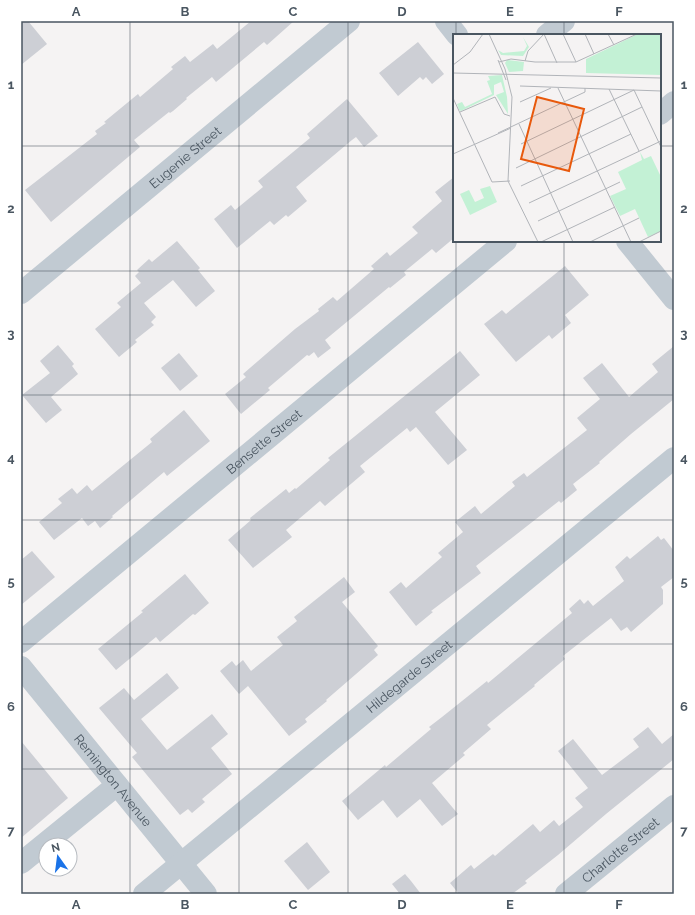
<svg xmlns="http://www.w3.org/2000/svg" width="695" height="915" font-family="Raleway,sans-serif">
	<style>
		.building { fill: #cdcfd5 }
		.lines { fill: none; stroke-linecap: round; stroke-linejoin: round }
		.minor { stroke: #c1cad2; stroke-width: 22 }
		.grid { fill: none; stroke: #4a5661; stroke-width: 1; stroke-opacity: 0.55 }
		.labels { text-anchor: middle; stroke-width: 3; stroke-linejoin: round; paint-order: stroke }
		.street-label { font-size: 13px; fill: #4a5661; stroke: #fff }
		.inset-road { fill: none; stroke: #b1b4b9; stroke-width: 1 }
		.view { fill: #e8590c; fill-opacity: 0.15; stroke: #e8590c; stroke-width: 2 }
		.inset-edge { fill: none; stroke: #4a5661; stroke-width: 2 }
		.neatline { fill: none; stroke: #4a5661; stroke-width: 1.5 }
		.grid-label { font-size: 13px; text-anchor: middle; font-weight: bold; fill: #4a5661 }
	</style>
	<rect width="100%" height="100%" fill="#f5f3f3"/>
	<g class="building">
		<polygon points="21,21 28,21 47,44 21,65"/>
		<polygon points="251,21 294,21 267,45 264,42 216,82 212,77 186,98 187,99 173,111 170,113 169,112 134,140 140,147 51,222 25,190 97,134 95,131 106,123 104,122 138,94 140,97 173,69 171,67 185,56 190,62 213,44 217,49"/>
		<polygon points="418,42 444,74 432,84 426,77 423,80 420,77 398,96 379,73"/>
		<polygon points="347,99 378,136 364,147 356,137 352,140 296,187 307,201 288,217 286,215 274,225 270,221 237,248 214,219 231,205 235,210 263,187 258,181 310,138 307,134"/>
		<polygon points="454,177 454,238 436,253 432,249 404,272 406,275 390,288 389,287 325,340 331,348 318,358 314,352 309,356 307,355 268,388 270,390 241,414 225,394 246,377 243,374 295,329 319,311 318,309 333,297 337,301 374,269 371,266 387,252 390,256 418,233 412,227 442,201 435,192"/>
		<polygon points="177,241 200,268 198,270 215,291 196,307 173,280 144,303 156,317 151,322 154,325 135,340 137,342 119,357 95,329 121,307 117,303 141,283 135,276 139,272 137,270 149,259 152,262"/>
		<polygon points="565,266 589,295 565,315 571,323 552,339 549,335 516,362 484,324 502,310 506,314"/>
		<polygon points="58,345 74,364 72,366 78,374 51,397 62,410 46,423 22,395 50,373 40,361"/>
		<polygon points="674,346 674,399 631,434 599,462 600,463 573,484 577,490 561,503 559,501 476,566 481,573 431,611 433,612 416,626 389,592 401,582 406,588 442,557 438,553 463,532 455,522 475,506 481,514 515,486 512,482 524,473 527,477 587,430 577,418 600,399 583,378 602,363 629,397 658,372 652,364"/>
		<polygon points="460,351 480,375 435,412 467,450 448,465 416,427 410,432 407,428 360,466 365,472 325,506 320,501 286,530 292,537 253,568 228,540 251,520 250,518 286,489 289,493 295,488 296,489 330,460 328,458"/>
		<polygon points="179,353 198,376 180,391 161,368"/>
		<polygon points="184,410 210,441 167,476 164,472 112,516 113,517 100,528 95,521 88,526 82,518 54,540 39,522 62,503 58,499 72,488 77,494 87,485 92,491 152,442 150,439"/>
		<polygon points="658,536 661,540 664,538 674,551 674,577 661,587 663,590 663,604 631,632 627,627 621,631 611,618 563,656 565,659 534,685 535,686 487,725 491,729 463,753 465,755 432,783 458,814 442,826 420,799 397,818 383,800 358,820 342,801 385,765 386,767 431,729 429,727 442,717 487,681 488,683 572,613 569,609 580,599 584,604 588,600 593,606 624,581 615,567 627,556 630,559"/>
		<polygon points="32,551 55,577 21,605 21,560"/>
		<polygon points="185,574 209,603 195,615 193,614 160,642 156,637 116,670 98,649 143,612 141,611"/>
		<polygon points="344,577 355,592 342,602 378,646 374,650 378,655 326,700 327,701 305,719 307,722 289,736 248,686 239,694 220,671 232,661 236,666 243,660 251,671 283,645 277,637 297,621 294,617"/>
		<polygon points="167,673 179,688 141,719 167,750 212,714 228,734 211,748 232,774 202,799 205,802 192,813 188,809 180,815 132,757 137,753 99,708 124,688 134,700"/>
		<polygon points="648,727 662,744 674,734 674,759 606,814 558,855 525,881 527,883 512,894 459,894 450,883 471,865 474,869 493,854 495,856 533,824 540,832 554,820 559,826 583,807 575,798 588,788 558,751 573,739 602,775 639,747 633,739"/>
		<polygon points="21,741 68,798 21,838"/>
		<polygon points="307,842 330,872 308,890 284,861"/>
		<polygon points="405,874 411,881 421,894 400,894 392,884"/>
	</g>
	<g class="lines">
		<g class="minor">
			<polyline points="446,21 457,35"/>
			<polyline points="547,35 564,21"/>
			<polyline points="660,114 674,102"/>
			<polyline points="627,241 674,299"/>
			<path id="s1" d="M21,293L349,21"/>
			<path id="s2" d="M21,642L506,241"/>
			<path id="s3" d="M21,667L206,894"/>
			<polyline points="21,863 117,785"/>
			<path id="s4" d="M144,894L674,458"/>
			<path id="s5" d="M566,894L674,806"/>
		</g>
	</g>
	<path class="grid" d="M130,21V894M239,21V894M348,21V894M456,21V35M564,21V35M21,146H454M660,146H674M456,241V894M564,241V894M21,271H674M21,395H674M21,520H674M21,644H674M21,769H674"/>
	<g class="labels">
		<g class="street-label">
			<text dy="5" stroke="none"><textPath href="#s1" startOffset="213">Eugenie Street</textPath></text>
			<text dy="5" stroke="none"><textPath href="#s2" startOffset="315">Bensette Street</textPath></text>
			<text dy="5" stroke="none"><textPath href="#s4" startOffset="343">Hildegarde Street</textPath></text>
			<text dy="5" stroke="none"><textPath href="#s3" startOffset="146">Remington Avenue</textPath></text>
			<text dy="5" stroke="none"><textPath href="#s5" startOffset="70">Charlotte Street</textPath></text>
		</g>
	</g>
	<g transform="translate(453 34)">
		<rect width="208" height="208" fill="#f5f3f3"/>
		<path d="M185,0H208V41L133,39V25ZM70,3L76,13L70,22L48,21L45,16L50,19L71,17L74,12ZM54,26L71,28L70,37L56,38L52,29ZM49,41L54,63L55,80L43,61L51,58L48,48L41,51V61L8,77L6,76L4,70L9,68L12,73L39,60L34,47L37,46L35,42ZM187,118L191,125L198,122L208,143V197L195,203L182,175L167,182L157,162L173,155L165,138L189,126ZM37,152L44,168L17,181L7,160L16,156L22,168L31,164L27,155Z" fill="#c3f1d5"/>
		<path class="inset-road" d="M36,0L52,35L59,63L55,147L85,208M91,0L104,29M110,0L123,28M132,0L141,20M155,0L161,11M45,26L53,46M72,27L75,17L91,0M46,28L58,25L82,28H123L184,0M0,31L17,18L30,0M0,39L208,44M67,52L208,57M105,54L178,208M156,55L186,117M0,64L39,148L57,147M67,68L98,54M7,78L42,63L51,80L57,82M66,90L120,208M45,99L132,58V54M68,110L181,56L208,113M0,120L58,94M63,134L189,73M68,152L178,100M76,169L208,107M85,187L167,148M88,208L162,173M137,208L186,184M186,208L208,197"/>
		<path class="view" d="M84,63L131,75L116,137L68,125Z"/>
		<rect width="208" height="208" class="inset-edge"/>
	</g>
	<rect width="695" height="915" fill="none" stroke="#ffffff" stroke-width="44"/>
	<g transform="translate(58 857) rotate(346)"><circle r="19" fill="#ffffff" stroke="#b7bbc0"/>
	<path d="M0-3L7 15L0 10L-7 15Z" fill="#1a73e8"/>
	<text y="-6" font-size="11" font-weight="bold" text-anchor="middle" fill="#4a5661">N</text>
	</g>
	<rect x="22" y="22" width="651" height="871" class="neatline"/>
	<g class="grid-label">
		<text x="76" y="16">A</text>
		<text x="185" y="16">B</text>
		<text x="293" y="16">C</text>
		<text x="402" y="16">D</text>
		<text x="510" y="16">E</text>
		<text x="619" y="16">F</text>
		<text x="11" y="89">1</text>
		<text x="684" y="89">1</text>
		<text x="11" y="213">2</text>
		<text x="684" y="213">2</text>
		<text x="11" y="338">3</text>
		<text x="684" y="338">3</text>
		<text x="11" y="462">4</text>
		<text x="684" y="462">4</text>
		<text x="11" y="586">5</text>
		<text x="684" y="586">5</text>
		<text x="11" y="711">6</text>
		<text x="684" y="711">6</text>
		<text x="11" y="835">7</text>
		<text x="684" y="835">7</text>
		<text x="76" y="909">A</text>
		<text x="185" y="909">B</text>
		<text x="293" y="909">C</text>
		<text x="402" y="909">D</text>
		<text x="510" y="909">E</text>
		<text x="619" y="909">F</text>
	</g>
</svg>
